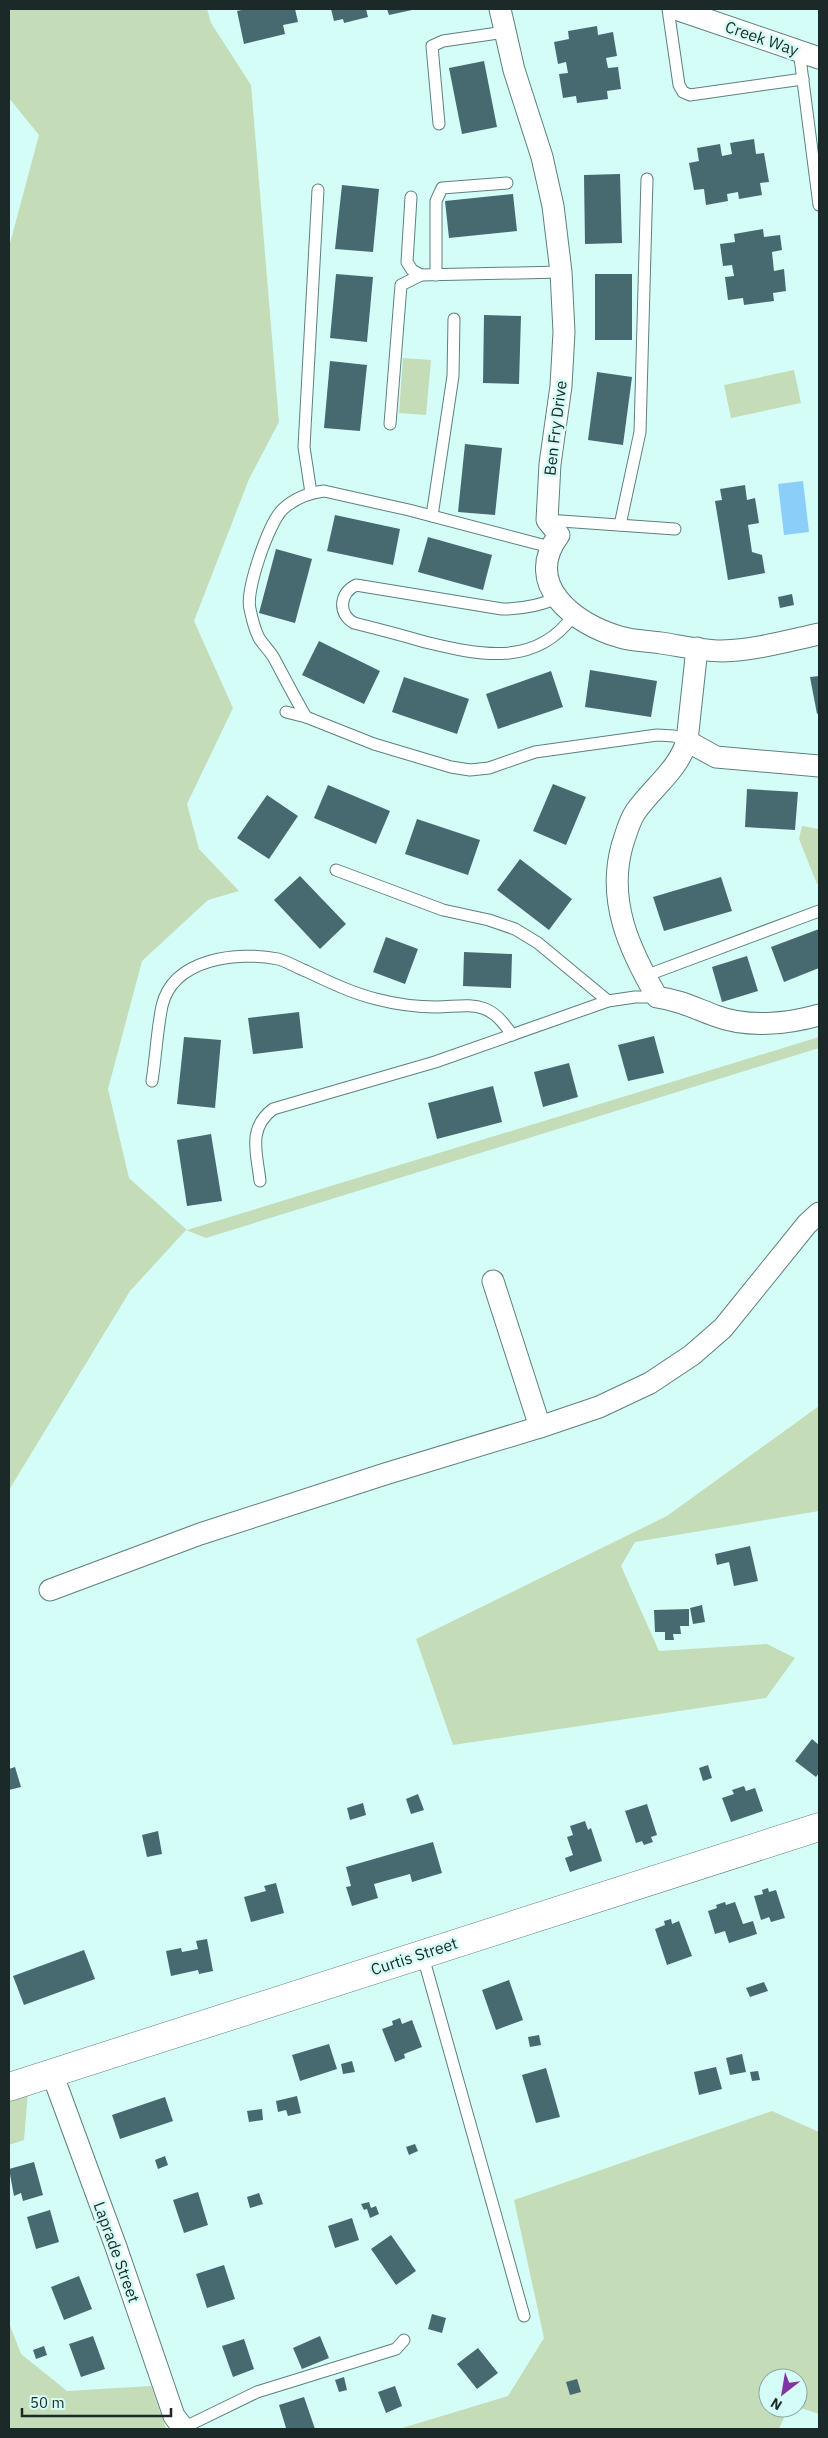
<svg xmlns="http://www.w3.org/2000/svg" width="828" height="2438" font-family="'IBM Plex Sans',sans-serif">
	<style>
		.green { fill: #c4dcb7 }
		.water { fill: #8acef9 }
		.building { fill: #476a71 }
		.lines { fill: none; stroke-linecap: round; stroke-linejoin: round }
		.service-casing { stroke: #5d817c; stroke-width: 13 }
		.minor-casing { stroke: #5d817c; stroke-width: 23 }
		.tertiary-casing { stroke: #5d817c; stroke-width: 29 }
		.service { stroke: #fff; stroke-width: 11 }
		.minor { stroke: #fff; stroke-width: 21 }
		.tertiary { stroke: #fff; stroke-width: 28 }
		.labels { text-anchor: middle; stroke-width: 5; stroke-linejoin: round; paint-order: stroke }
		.street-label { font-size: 16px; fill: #1b2a28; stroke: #d5fdf7 }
	</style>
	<rect width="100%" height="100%" fill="#d5fdf7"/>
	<g class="green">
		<polygon points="9,9 207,9 211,23 251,85 279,422 249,479 194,621 233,708 187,804 199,849 239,891 208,900 142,961 108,1089 129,1178 187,1230 819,1037 819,1048 206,1238 186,1230 130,1291 9,1490 9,247 39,135 9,98"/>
		<polygon points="403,358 431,360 426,415 399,413"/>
		<polygon points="794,370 801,403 731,418 724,385"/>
		<polygon points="802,826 819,829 819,883 817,884 799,839"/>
		<polygon points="819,1406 819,1511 635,1542 621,1566 659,1651 767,1644 795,1658 766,1698 453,1745 416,1639 667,1516"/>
		<polygon points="28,2092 24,2140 9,2145 9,2098"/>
		<polygon points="772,2111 819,2132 819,2414 798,2407 798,2378 768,2378 768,2408 788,2408 779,2429 399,2429 508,2396 544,2338 514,2200"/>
		<polygon points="9,2323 21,2354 67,2391 151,2386 166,2429 9,2429"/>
	</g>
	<polygon class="water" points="803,481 809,532 784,535 778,484"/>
	<g class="building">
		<polygon points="246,9 295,9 298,22 283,25 285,34 244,44 237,11"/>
		<polygon points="331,9 366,9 368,17 344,23 343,19 334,21"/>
		<polygon points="387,9 411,9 412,10 389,15"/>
		<polygon points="597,26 598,35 613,32 617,56 606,58 608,68 618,67 621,89 607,91 608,99 577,103 576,96 563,98 559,74 568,73 566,62 558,64 554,42 569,39 568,31"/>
		<polygon points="484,61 497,127 462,134 449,68"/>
		<polygon points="754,139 756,154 764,153 769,182 760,183 762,195 739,199 738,192 727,194 728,201 706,205 704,189 694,190 689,163 699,161 697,148 720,144 722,156 732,154 730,143"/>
		<polygon points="620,174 622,243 585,244 584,175"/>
		<polygon points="342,185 379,189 373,252 335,249"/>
		<polygon points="513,194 517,231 449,238 445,201"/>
		<polygon points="763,229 764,237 780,235 782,250 772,252 774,271 784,269 786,291 773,293 774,301 744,305 743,298 728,300 725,277 734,276 732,265 723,266 720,244 735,242 734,234"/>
		<polygon points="336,274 373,277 367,342 330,338"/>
		<rect x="595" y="274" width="37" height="66"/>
		<polygon points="484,315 521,316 519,384 483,383"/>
		<polygon points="330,361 367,365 360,431 324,428"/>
		<polygon points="597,372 632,377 623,445 588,440"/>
		<polygon points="465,444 502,448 495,515 458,512"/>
		<polygon points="745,485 747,500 755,498 759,523 748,525 752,552 762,555 765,573 728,580 715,501 722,500 720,489"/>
		<polygon points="335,515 400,529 393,565 327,551"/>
		<polygon points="428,537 492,555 483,590 418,572"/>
		<polygon points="276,549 312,559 295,623 259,613"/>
		<polygon points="792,594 794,605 780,608 778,597"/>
		<polygon points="319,641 380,671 364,704 302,675"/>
		<polygon points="590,670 657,681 651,717 585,707"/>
		<polygon points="551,671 563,707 498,729 486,694"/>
		<polygon points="819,676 819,713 817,714 810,677"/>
		<polygon points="404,677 469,699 457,734 392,712"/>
		<polygon points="553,784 586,797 566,845 533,831"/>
		<polygon points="328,785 390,811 376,844 314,818"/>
		<polygon points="747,789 798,792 795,830 745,827"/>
		<polygon points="267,795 298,816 269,859 237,838"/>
		<polygon points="417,819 480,840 468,875 405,854"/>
		<polygon points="520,859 572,899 549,930 497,890"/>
		<polygon points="300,876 346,924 320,949 274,900"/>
		<polygon points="721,877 732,911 664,931 653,897"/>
		<polygon points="819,929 819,968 784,982 771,947"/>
		<polygon points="386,937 418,949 405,984 373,972"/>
		<polygon points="464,952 512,954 511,988 463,986"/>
		<polygon points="747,956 758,991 722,1002 712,967"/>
		<polygon points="299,1012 303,1048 253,1054 248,1018"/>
		<polygon points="654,1036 664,1073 628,1081 618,1045"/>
		<polygon points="184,1037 221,1040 215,1108 177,1104"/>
		<polygon points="569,1063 578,1097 543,1107 534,1072"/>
		<polygon points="493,1086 502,1122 437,1139 428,1103"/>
		<polygon points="211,1134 222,1201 187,1206 177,1140"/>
		<polygon points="750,1546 758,1581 734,1586 729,1562 717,1565 715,1554"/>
		<polygon points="702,1605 705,1622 693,1624 690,1608"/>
		<polygon points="689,1609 689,1626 680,1626 681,1634 673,1634 674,1640 665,1640 665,1632 655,1632 654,1610"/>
		<polygon points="812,1739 819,1745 819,1773 816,1777 795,1761"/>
		<polygon points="708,1765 712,1778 703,1781 699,1768"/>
		<polygon points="15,1767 21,1787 9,1790 9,1769"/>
		<polygon points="744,1786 746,1791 755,1788 763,1811 731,1822 722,1798 734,1794 732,1790"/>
		<polygon points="418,1794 424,1810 411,1814 406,1799"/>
		<polygon points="363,1803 366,1815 350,1820 347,1808"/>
		<polygon points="647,1804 657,1835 651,1837 653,1842 644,1845 642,1841 636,1843 625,1811"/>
		<polygon points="585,1821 588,1830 591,1828 602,1861 570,1872 565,1858 573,1855 567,1837 573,1835 570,1826"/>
		<polygon points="158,1831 162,1854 147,1857 142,1835"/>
		<polygon points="433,1842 442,1873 412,1882 410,1874 374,1884 378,1898 352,1906 346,1887 351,1886 346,1867"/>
		<polygon points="276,1883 284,1913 251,1922 244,1897 266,1891 264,1886"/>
		<polygon points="768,1888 769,1892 776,1890 785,1918 771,1922 769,1917 761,1920 754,1896 763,1894 762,1890"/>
		<polygon points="725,1902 726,1905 735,1902 743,1924 753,1921 757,1934 729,1943 725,1931 715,1934 708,1911 717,1908 716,1905"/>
		<polygon points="671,1919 672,1924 679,1921 692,1956 667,1965 655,1929 665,1925 664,1921"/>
		<polygon points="207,1939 213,1971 199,1974 198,1970 171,1976 166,1951 181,1948 182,1952 198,1949 196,1941"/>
		<polygon points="84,1950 95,1979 24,2005 13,1976"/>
		<polygon points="509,1980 523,2020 496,2030 482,1990"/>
		<polygon points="764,1982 768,1991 750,1997 746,1988"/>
		<polygon points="400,2018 402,2024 412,2020 422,2047 404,2054 405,2058 395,2062 382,2029 393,2025 392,2021"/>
		<polygon points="539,2035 541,2045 530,2047 528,2037"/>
		<polygon points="329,2044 337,2069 300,2081 292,2055"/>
		<polygon points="742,2054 746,2072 730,2075 726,2058"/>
		<polygon points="352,2061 355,2072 343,2074 341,2064"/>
		<polygon points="716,2067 722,2089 699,2095 694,2072"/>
		<polygon points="546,2068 560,2117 536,2123 522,2075"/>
		<polygon points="758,2071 760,2080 752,2081 750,2072"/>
		<polygon points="297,2096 301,2113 288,2116 286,2110 278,2112 276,2101"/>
		<polygon points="165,2097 173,2121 120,2139 112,2115"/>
		<polygon points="262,2109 263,2120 249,2122 247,2111"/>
		<polygon points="415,2144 418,2151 409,2155 406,2147"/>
		<polygon points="165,2156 168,2165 158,2169 155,2160"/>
		<polygon points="34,2162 43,2195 23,2201 21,2193 14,2196 9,2169"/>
		<polygon points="198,2192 208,2225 184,2233 173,2200"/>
		<polygon points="259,2193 263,2204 250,2208 247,2197"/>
		<polygon points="369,2202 371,2208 376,2206 379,2214 370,2218 367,2209 364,2210 361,2204"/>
		<polygon points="50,2210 59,2242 36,2249 27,2217"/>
		<polygon points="352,2218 359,2240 335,2248 328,2226"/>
		<polygon points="391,2235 416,2271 396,2285 371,2249"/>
		<polygon points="224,2265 235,2299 207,2308 196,2274"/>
		<polygon points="79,2276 92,2309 64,2320 51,2287"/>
		<polygon points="432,2314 446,2318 442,2333 428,2329"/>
		<polygon points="93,2336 105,2369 81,2377 69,2344"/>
		<polygon points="320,2336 329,2358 302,2369 293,2348"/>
		<polygon points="244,2339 254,2369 233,2377 222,2346"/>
		<polygon points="44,2346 47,2355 36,2359 33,2350"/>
		<polygon points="478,2348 498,2373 477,2389 457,2364"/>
		<polygon points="344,2377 347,2390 339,2392 335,2380"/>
		<polygon points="577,2379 581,2392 570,2395 566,2382"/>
		<polygon points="395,2386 402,2406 386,2413 378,2392"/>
		<polygon points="304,2397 315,2429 286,2428 279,2405"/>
	</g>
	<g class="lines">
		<g class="service-casing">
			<g id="service">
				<polyline points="668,9 679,85 683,92 690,95 803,79"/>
				<polyline points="799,50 819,205"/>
				<polyline points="439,124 432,46 443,41 505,32"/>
				<polyline points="411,197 407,262 412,270 421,275 561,272"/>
				<polyline points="436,275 436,201 442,188 507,183"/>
				<polyline points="390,424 401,285 421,275"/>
				<polyline points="311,493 304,447 318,190"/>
				<polyline points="432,516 453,376 454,319"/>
				<polyline points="547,520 675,529"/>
				<polyline points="620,525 640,432 647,179"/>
				<path d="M557,598C539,606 522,609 502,609L356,585C339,594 338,614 354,623C378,629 401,635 425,642C479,655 535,668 573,616"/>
				<polyline points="286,712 306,717 374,744 451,767 470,770 489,768 535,752 657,735 674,736 687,741"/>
				<path d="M306,717C295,698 285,679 275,660C271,652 264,646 259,638C255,630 252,619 250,609C245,591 269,522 283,509C295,498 308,493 324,491L409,510L550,547"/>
				<polyline points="336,870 443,910 489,920 515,929 538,943 608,1001"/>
				<polyline points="645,976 819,911"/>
				<path d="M152,1081C156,1056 157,1030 162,1006C173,958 238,951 278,959C287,961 297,968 306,971C329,982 352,993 376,999C395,1004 417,1007 437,1007C473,1006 489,999 512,1035"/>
				<path d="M260,1181C257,1153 247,1129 273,1109L435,1062L608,1001L635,997H657"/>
				<polyline points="422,1953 524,2316"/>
				<polyline points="183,2428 257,2392 396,2349 404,2340"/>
			</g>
		</g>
		<g class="minor-casing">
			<g id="minor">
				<path d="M500,9L514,70L542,157L553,206L561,272L564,332L561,386L550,464L547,520L559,535C522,584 574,624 620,637C633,641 648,641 661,643C681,646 702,651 722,651C755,650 787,641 819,634"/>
				<polyline points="676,9 819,58"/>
				<path d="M697,648L687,741C678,770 654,786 636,811C629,821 626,834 622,846C607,901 629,949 657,997C682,1001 694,1008 716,1016C747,1028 788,1024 819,1015"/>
				<polyline points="687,741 716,757 819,766"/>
				<polyline points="493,1281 540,1427"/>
				<polyline points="50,1590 200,1534 385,1474 540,1427 599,1407 650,1383 692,1355 723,1328 807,1224 819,1213"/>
				<polyline points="52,2073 116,2247 174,2416 184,2429"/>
			</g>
		</g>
		<g class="tertiary-casing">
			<polyline id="tertiary" points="9,2087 819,1827"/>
		</g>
		<use href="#service" class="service"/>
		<use href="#minor" class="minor"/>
		<use href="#tertiary" class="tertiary"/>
	</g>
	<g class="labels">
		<g class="street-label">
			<text transform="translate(762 38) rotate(19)" y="6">Creek Way</text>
			<text transform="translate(555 428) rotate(-83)" y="6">Ben Fry Drive</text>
			<text transform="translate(414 1956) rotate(-18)" y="6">Curtis Street</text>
			<text transform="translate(117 2252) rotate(70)" y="6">Laprade Street</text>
		</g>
	</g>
	<rect width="828" height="2438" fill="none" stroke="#1b2a28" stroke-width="20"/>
	<g transform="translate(783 2393) rotate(211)"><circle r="24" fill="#d5fdf7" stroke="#8ba9a4"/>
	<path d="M0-4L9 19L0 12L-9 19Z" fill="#8234a4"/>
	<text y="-8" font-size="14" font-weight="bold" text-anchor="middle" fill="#1b2a28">N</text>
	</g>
	<path d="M22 2408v8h149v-8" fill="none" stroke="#1b2a28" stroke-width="2.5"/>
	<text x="30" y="2408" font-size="15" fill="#1b2a28" stroke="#d5fdf7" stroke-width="4" paint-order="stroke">50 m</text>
</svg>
